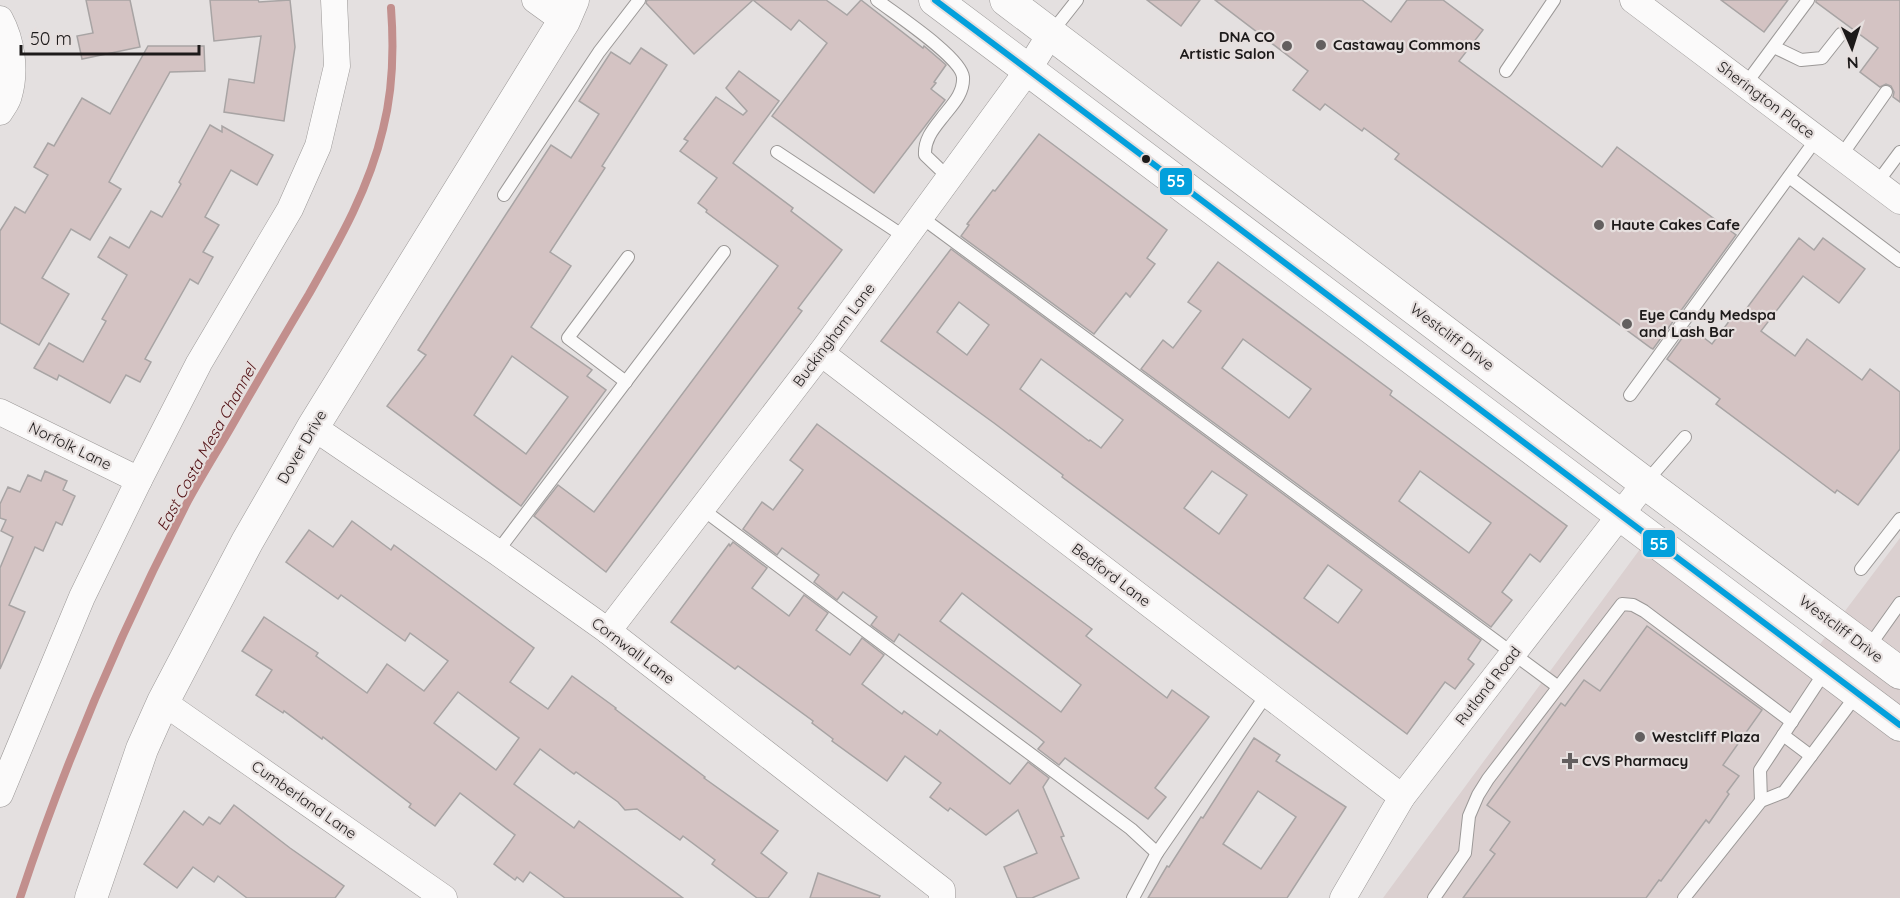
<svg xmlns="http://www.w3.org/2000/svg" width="1900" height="898" font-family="Quicksand,sans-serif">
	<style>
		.built { fill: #dbd0d0 }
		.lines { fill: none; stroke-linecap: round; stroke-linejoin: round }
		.stream { stroke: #c28f8d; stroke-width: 8 }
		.building { fill: #d4c3c3; stroke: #a8a4a4; stroke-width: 1.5; fill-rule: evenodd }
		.service-casing { stroke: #9b9897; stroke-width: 14 }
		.minor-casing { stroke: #9b9897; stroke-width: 27 }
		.tertiary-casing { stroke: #9b9897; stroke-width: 33 }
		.service { stroke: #fbfafa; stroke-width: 12 }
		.minor { stroke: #fbfafa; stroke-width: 26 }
		.tertiary { stroke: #fbfafa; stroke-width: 32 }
		.bus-1-casing { stroke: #e6dfde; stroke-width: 10 }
		.bus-1 { stroke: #03a0dc; stroke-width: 6 }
		.poi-dot { fill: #635f5f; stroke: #e6dfde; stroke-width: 2 }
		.bus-dot { fill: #1d1a1a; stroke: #e6dfde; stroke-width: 2 }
		.labels { text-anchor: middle; stroke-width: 4.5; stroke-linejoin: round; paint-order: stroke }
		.poi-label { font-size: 15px; font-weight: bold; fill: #1d1a1a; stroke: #e6dfde; text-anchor: start }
		.street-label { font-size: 15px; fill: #1d1a1a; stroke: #e6dfde }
		.water-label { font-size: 16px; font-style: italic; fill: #510f13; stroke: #e6dfde }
		.line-badge { stroke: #e6dfde; stroke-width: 2 }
		.badge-label { font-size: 16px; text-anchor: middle; font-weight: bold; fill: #fff }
	</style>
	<rect width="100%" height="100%" fill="#e4e0e0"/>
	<polygon class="built" points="1900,538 1900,898 1383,898 1646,541 1802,668"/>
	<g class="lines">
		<path class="stream" d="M20,898C65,762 122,629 188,501C201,477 216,453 230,429C256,384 282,339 309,294C339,241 369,189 383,129C393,90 394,48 391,8"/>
	</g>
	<g class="building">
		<polygon points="86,0 130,0 140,47 82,59 77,36 93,33"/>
		<polygon points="210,0 258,0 259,2 290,0 295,47 284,121 224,112 229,79 254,83 261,36 214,41"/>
		<polygon points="647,0 826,0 847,15 861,0 923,48 924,46 945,64 946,65 934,82 936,83 931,89 945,100 874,193 772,116 827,43 799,20 791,30 753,0 694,54 646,3"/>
		<polygon points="1147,0 1200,0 1181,26"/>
		<polygon points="1215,0 1362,0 1391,22 1407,0 1443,0 1483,30 1459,61 1602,167 1617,147 1736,235 1653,349 1651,348 1395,159 1399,154 1364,128 1362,131 1325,104 1320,110 1293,90 1308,71"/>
		<polygon points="1721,0 1788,0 1764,32"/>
		<polygon points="1816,0 1900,0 1900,102 1893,97 1894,92 1891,86 1886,84 1880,87 1860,72 1878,48 1816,2"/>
		<polygon points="148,46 204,46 205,71 170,72 109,182 121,189 90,240 71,229 42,278 69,294 39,345 0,323 0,231 15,207 25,213 48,175 34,167 48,143 54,146 82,98 110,114"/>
		<path d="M641,48L667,65L602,166L605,168L550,252L571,266L531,327L592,370L587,376L606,390L521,506L387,406L426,355L418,350L551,145L571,158L599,114L579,101L611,52L630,64ZM512,356L568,397L526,454L474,415Z"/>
		<polygon points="739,71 779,101 733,163 793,208 791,211 842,250 798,308 802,311 606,572 534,516 558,485 594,512 778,266 706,212 707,210 698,203 717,178 680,151 688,141 684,139 716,97 743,115 747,111 726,88"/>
		<polygon points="210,125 222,132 222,126 273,155 257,185 231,170 205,217 219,225 203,252 213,257 198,284 190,279 145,359 151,362 140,382 126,375 110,403 59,375 57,380 34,368 49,343 83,362 106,321 102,319 127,275 98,257 110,237 129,248 151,211 162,217 181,184 179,182"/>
		<polygon points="1039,134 1167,230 1147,258 1155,264 1130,297 1126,293 1094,334 961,236 969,225 967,224 993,190 995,191"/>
		<polygon points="1799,238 1814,250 1823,238 1865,269 1839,303 1803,276 1761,331 1795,356 1807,339 1862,380 1870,369 1900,392 1900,449 1858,505 1837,490 1835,493 1716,404 1720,399 1667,359 1690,327 1712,344 1736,312 1741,316"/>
		<path d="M951,249L1481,640L1468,659L1474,664L1455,689L1445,682L1407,734L1062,477L1063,475L994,423L881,341ZM959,302L989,325L967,355L937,332ZM1041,359L1123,420L1101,448L1090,440L1089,441L1020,389ZM1212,471L1247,495L1219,534L1184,508ZM1328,565L1362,590L1338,623L1304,598Z"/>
		<path d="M1218,262L1392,391L1390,395L1567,526L1540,562L1530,554L1502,592L1512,600L1491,627L1141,369L1163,340L1173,348L1201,311L1188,302ZM1243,339L1311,389L1289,418L1222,368ZM1420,471L1491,523L1469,553L1399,501Z"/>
		<path d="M817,424L1092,629L1086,636L1167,698L1172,690L1209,717L1155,788L1166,797L1148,819L1065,758L1059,765L1038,749L1044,742L1038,737L899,634L894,642L871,625L877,617L843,592L837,600L814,582L819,575L782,548L777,555L743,529L762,502L773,510L803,470L790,460ZM962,593L1081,685L1061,712L940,621Z"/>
		<polygon points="45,471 67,481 63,490 75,496 62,525 56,522 43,551 35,547 9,605 25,612 0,669 0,568 13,537 1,531 6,520 0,518 0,504 8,487 20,492 28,475 41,481"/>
		<path d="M352,521L391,550L394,545L534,648L510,682L548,709L572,676L616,708L615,709L705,777L704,778L778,831L761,853L787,873L768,898H757L712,864L715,860L683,836L680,840L637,809L625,810L618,802L576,772L574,774L540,749L514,784L574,828L579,821L683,898H565L530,872L523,882L517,877L515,880L494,864L515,835L460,793L435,826L409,807L411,804L323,737L322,739L284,711L283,713L256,695L272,670L242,651L264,617L318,653L316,656L367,693L387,664L424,691L448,661L410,633L405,641L341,595L338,599L286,562L309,530L333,547ZM458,692L519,738L496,770L434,723Z"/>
		<polygon points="733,542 767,568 752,588 789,616 804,595 828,613 816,630 850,655 862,638 884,655 862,684 902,714 904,711 937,735 940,730 1010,784 1028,762 1049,778 1043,787 1064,836 1061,837 1079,878 1032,898 1017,898 1004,867 1037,853 1018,810 986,835 950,808 948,811 930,797 941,783 905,756 887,781 832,741 833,739 812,723 813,721 738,666 735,669 671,622 729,544 730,546"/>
		<polygon points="1647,626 1762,710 1723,765 1739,776 1727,792 1729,794 1709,823 1706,820 1661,881 1659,880 1646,898 1463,898 1495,854 1490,850 1510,822 1487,805 1561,703 1565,706 1584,680 1600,691"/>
		<path d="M1254,738L1280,755L1276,761L1346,807L1287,898H1148L1167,866L1169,867L1201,817L1203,818ZM1258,791L1296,817L1261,869L1223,844Z"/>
		<polygon points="234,805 290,848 344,886 335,898 247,898 218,876 214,882 193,867 177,888 144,864 184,811 203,825 209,817 220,824"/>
		<polygon points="818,873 880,896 879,898 810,898"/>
	</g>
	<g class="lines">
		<g class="service-casing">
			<g id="service">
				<path d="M877,0C895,14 961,57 963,77C964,92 954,103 945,114C935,127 924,138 925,155L949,178"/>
				<polyline points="1051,33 1077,0"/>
				<polyline points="1774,47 1801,60 1822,58 1841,34"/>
				<polyline points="1506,71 1554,0"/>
				<polyline points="1745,85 1808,0"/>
				<polyline points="777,152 905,237"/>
				<polyline points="1841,156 1886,92"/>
				<polyline points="1789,177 1900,261"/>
				<polyline points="1877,183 1900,152"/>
				<polyline points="504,195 599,52 639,0"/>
				<polyline points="921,217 1557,686"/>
				<polyline points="626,382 568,338 628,257"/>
				<polyline points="1630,395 1817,138"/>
				<polyline points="1646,482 1685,437"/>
				<polyline points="702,509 1131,829 1157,853"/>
				<polyline points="497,552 724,252"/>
				<polyline points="1861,569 1900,519"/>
				<polyline points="1868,648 1900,603"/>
				<polyline points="1783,735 1811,756"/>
				<polyline points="1761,801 1760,770 1826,670"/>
				<polyline points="1133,898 1157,853 1267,694"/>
				<polyline points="1434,898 1465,853 1469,816 1478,795 1488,779 1622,604 1633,605 1644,611 1792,722"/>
				<polyline points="1684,898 1761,801 1784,792 1858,693"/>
			</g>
		</g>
		<g class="minor-casing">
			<g id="minor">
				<polyline points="535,0 564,21"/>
				<polyline points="1633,0 1900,201"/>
				<path d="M0,19C12,41 16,71 9,95C8,101 3,107 0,112"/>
				<polyline points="821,353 1402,797"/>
				<polyline points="0,412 139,480"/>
				<polyline points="313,427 497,552 608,631 942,890 942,898"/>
				<polyline points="608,631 821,353 1028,70 1051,33"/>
				<polyline points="163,702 444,898"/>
				<polyline points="0,794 82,597 139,480 199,363 290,209 318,146 337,66 334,0"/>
				<polyline points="1343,898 1402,797 1645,483"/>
			</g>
		</g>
		<g class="tertiary-casing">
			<g id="tertiary">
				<polyline points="935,0 1900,725"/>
				<polyline points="1006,0 1645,483 1900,673"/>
				<polyline points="91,898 142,749 163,702 247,542 313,427 564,21 573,0"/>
			</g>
		</g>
		<use href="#service" class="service"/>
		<use href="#minor" class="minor"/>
		<use href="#tertiary" class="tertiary"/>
		<g class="bus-1-casing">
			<polyline id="bus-1" points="935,0 1900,725"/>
		</g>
		<use href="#bus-1" class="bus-1"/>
	</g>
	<g class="poi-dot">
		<circle cx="1321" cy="45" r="6"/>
		<circle cx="1287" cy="46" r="6"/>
		<circle cx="1599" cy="225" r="6"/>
		<circle cx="1627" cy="324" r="6"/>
		<circle cx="1640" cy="737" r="6"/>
		<path d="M1567 752h6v6h6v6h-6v6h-6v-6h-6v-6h6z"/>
	</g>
	<circle class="bus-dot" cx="1146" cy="159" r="5"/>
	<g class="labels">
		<g class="poi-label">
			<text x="1275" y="42" text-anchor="end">DNA CO<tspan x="1275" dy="17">Artistic Salon</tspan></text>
			<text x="1333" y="50">Castaway Commons</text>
			<text x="1611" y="230">Haute Cakes Cafe</text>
			<text x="1639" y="320">Eye Candy Medspa<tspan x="1639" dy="17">and Lash Bar</tspan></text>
			<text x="1652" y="742">Westcliff Plaza</text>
			<text x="1582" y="766">CVS Pharmacy</text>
		</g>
		<g class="street-label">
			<text transform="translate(1766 100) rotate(37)" y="5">Sherington Place</text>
			<text transform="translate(834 335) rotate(-53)" y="5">Buckingham Lane</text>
			<text transform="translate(1452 337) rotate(37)" y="5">Westcliff Drive</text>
			<text transform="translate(70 446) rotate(26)" y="5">Norfolk Lane</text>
			<text transform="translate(302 447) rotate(-60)" y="5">Dover Drive</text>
			<text transform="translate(1111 575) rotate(37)" y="5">Bedford Lane</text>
			<text transform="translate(1841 629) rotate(37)" y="5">Westcliff Drive</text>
			<text transform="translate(633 651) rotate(37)" y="5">Cornwall Lane</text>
			<text transform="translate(1488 686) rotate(-52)" y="5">Rutland Road</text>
			<text transform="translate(304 800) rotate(35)" y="5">Cumberland Lane</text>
		</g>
		<g class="water-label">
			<text transform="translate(206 447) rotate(-61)" y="6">East Costa Mesa Channel</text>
		</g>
	</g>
	<g class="line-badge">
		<rect x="1159" y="167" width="34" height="29" rx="6" fill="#03a0dc"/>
		<rect x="1642" y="529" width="34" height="29" rx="6" fill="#03a0dc"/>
	</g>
	<g class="badge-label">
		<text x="1176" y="187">55</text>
		<text x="1659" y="550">55</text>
	</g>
	<g transform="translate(1852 48) rotate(177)" stroke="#e6dfde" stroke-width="4.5" paint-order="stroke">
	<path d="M0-4.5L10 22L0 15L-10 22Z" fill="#1d1a1a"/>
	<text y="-9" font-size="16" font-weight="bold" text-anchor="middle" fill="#1d1a1a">N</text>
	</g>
	<path d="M21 45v9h178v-9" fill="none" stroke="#1d1a1a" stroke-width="3"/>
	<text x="30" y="45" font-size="18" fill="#1d1a1a" stroke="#e6dfde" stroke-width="4.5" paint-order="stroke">50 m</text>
</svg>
